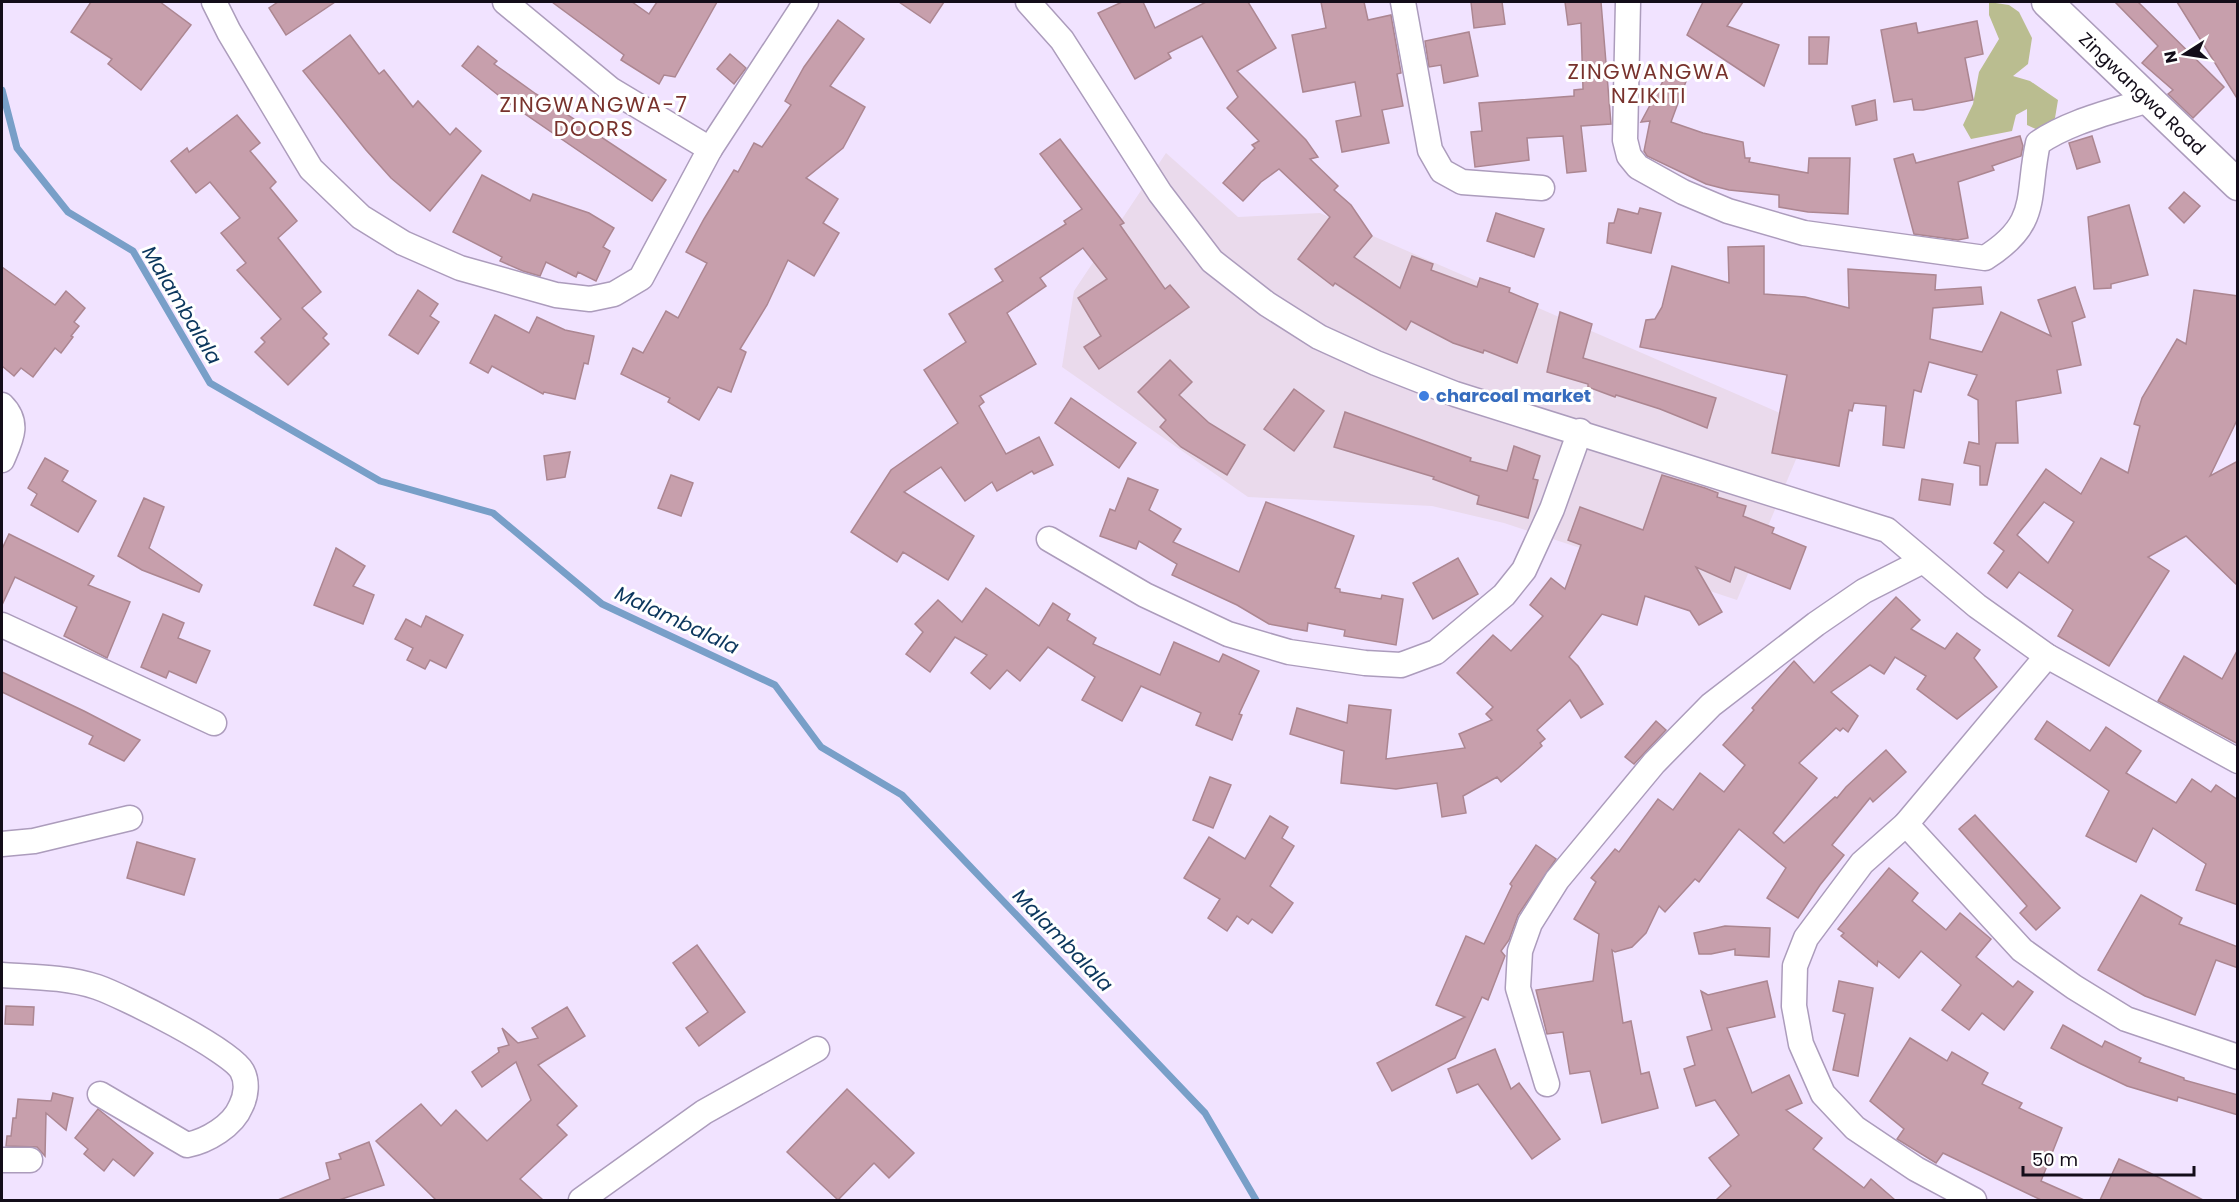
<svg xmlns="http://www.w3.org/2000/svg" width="2239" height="1202" font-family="Poppins,sans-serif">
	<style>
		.commercial { fill: #eadaec }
		.green { fill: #babd90 }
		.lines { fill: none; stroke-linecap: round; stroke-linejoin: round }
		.stream { stroke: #789fc8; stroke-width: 7 }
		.building { fill: #c79fac; stroke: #ac8691; stroke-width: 1.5; fill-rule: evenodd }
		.minor-casing { stroke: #ac9cbc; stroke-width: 27 }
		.tertiary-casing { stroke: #ac9cbc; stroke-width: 33 }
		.minor { stroke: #fff; stroke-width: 24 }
		.tertiary { stroke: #fff; stroke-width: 30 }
		.shop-dot { fill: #3f7fe0; stroke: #fff; stroke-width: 2 }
		.labels { text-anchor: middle; stroke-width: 6; stroke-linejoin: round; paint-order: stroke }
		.street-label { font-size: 18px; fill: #130d19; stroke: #fff }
		.shop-label { font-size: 18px; font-weight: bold; fill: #366cbe; stroke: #fff; text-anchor: start }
		.water-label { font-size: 20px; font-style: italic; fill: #0b365d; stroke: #fff }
		.quarter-label { font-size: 21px; letter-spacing: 1.5px; fill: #78322c; stroke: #fff }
	</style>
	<rect width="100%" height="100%" fill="#f1e3ff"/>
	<polygon class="commercial" points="1166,153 1238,217 1320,213 1810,426 1737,600 1504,523 1432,506 1248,497 1062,367 1074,291"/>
	<polygon class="green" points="1989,2 2009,5 2019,12 2032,38 2028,64 2013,76 2030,81 2058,100 2055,118 2042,132 2027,125 2027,109 2016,115 2012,131 1971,139 1963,125 1973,104 1979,72 1999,39 1989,15"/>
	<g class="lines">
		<polyline class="stream" points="2,90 17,148 68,212 133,251 210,383 380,481 493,513 602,604 775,685 821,747 902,795 1205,1113 1256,1200"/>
	</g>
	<g class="building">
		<polygon points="91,2 160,2 191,25 141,90 108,64 112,59 71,32"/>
		<polygon points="278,2 335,2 286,35 269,8"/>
		<polygon points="552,2 632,2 649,14 657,2 717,2 675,77 664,75 659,84 621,60 624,55"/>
		<polygon points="899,2 944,2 930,23"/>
		<polygon points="1122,2 1143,2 1155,28 1206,2 1248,2 1276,48 1237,71 1306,140 1318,157 1310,159 1338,186 1334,190 1351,205 1372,236 1354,257 1400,288 1412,256 1433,264 1431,270 1477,287 1480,278 1510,288 1509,292 1538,304 1517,363 1484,350 1483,353 1453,343 1411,321 1406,330 1335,283 1333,286 1298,259 1330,217 1279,169 1261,182 1243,201 1223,183 1255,148 1252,145 1259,141 1227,108 1238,97 1202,36 1168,53 1171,58 1135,79 1098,13"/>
		<polygon points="1321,2 1364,2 1368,20 1391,15 1401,73 1397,74 1403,106 1382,110 1389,143 1342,152 1336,121 1361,116 1355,82 1303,92 1292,35 1326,28"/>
		<polygon points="1471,2 1502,2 1505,24 1474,28"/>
		<polygon points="1565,2 1601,2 1611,124 1581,126 1586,171 1567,173 1563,136 1527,138 1529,160 1475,167 1471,132 1482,131 1479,103 1574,96 1574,90 1583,89 1581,23 1568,25"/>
		<polygon points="1703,2 1743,2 1727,26 1779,45 1764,86 1687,35"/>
		<polygon points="2115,2 2138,2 2224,87 2193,118 2168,94 2173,90 2142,63 2158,46"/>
		<polygon points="2177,2 2238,2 2238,100"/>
		<polygon points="838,20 864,39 830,86 865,107 843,148 806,178 838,199 823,223 839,233 814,276 788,260 767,305 740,349 746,352 731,392 718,387 699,420 668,402 670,398 621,374 633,348 643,353 666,311 678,318 707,263 686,252 704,219 734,170 738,172 754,143 762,147 791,105 785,101 804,67"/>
		<polygon points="1977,21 1983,54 1965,58 1973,100 1923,110 1914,110 1912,99 1894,102 1881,30 1916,23 1918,33"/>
		<polygon points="1469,32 1478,76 1444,83 1441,65 1429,67 1425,41"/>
		<polygon points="350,35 379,74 384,70 413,107 418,101 450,135 456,128 481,151 430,211 391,178 366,150 303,71"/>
		<polygon points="1809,37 1829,37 1827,64 1809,64"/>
		<polygon points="478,46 497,61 494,64 536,94 666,180 652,201 503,99 462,66"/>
		<polygon points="730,54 746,68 734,84 717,69"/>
		<polygon points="1669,70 1688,76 1671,122 1703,133 1743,142 1745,158 1750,158 1749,162 1808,173 1809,158 1850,158 1848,214 1808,212 1779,207 1779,195 1729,190 1706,184 1647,156 1644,151 1650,121 1641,122"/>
		<polygon points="1875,100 1877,120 1856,125 1852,106"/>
		<polygon points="237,115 260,143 250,151 276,182 270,188 297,221 278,238 321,292 302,308 327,334 323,338 329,344 288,385 255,352 265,342 261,338 281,319 237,270 246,263 221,233 240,218 210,182 196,193 171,161 187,148 189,152"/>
		<polygon points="2020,136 2023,146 2021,156 1992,166 1994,170 1958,182 1968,238 1958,240 1914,234 1894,159 1913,154 1916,163"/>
		<polygon points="2092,136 2100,162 2077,169 2069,143"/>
		<polygon points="1060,139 1124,223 1120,225 1165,289 1170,285 1189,307 1099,369 1084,347 1101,336 1078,298 1107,279 1083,248 1040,278 1046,286 1007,313 1036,364 980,396 984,402 979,406 1006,454 1039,437 1053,465 1034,474 1032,471 997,491 992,482 965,501 941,467 904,492 974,536 948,580 903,552 897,562 851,532 891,470 958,423 924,370 966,342 949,314 1003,281 995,269 1066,224 1064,221 1082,209 1040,154"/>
		<polygon points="482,175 530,201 533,194 589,213 614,228 603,247 610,251 596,281 578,272 576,277 546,262 540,276 523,271 500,261 502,257 453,232"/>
		<polygon points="2184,192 2200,206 2184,223 2169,208"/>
		<polygon points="2129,205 2148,275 2111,284 2111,288 2094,289 2088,217"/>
		<polygon points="1640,208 1661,213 1651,253 1607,243 1609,223 1614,223 1618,209 1638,214"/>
		<polygon points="1496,213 1544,229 1534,257 1487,241"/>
		<polygon points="1764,246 1764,294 1805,297 1849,308 1848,269 1936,275 1935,290 1981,287 1983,304 1933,308 1930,339 1982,352 2001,312 2051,336 2038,300 2075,287 2085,317 2072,322 2081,365 2057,370 2061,393 2016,401 2018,443 1996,443 1987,485 1980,485 1980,466 1964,463 1969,442 1979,444 1978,400 1968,395 1977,375 1929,362 1921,392 1914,390 1904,448 1883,445 1886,406 1854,403 1852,411 1849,410 1839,466 1772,453 1787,375 1640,347 1646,320 1655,319 1662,307 1672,266 1729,283 1728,247"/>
		<polygon points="2,267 55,305 66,291 85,308 74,322 79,326 71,336 73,337 61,353 55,348 33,377 21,368 14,376 2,366"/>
		<polygon points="418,290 438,304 430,316 439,322 418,354 389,335"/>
		<path d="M2194,290L2238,296V418L2210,476L2238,461V586L2186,536L2148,557L2169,571L2109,666L2058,636L2073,610L2019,572L2007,588L1988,573L2004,551L1994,543L2046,469L2081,494L2101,458L2128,473L2140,426L2134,424L2142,398L2177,339L2186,344ZM2044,502L2074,522L2048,563L2017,535Z"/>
		<polygon points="1560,312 1592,324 1583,358 1716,398 1707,428 1660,409 1616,395 1615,397 1588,387 1588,384 1547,372"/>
		<polygon points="495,315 529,333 537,317 565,330 594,336 588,364 584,363 575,399 544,392 543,394 492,366 488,373 470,363"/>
		<polygon points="1170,360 1192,382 1179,395 1209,423 1245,445 1227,475 1181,447 1160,427 1166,420 1138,392"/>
		<polygon points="1294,389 1324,411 1294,451 1264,429"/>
		<polygon points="1071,398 1136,443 1119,468 1055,423"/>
		<polygon points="1345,412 1471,458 1470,461 1507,471 1514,446 1540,456 1533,479 1538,480 1528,518 1477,504 1479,496 1433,479 1434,477 1334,447"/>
		<polygon points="570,452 565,477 547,480 544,456"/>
		<polygon points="45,458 68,471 62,481 96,501 78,532 31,505 37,494 28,488"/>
		<polygon points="671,475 693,483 681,516 658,508"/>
		<polygon points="1662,475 1705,488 1718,493 1717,497 1746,506 1743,516 1774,528 1772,533 1806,547 1790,589 1735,567 1730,582 1696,567 1722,612 1699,625 1690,611 1645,596 1637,625 1602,614 1569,657 1578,666 1603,704 1581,718 1570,700 1537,730 1545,739 1540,743 1542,746 1518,768 1501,782 1497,777 1463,796 1466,813 1442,817 1437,783 1396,789 1341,783 1344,751 1290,734 1297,708 1347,723 1349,705 1391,710 1386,759 1465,748 1459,734 1492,720 1486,714 1493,707 1457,673 1493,635 1511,651 1543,616 1530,605 1551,578 1565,589 1581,545 1568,540 1580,507 1643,530"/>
		<polygon points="1128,478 1158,490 1149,510 1181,529 1173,542 1239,572 1266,502 1354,536 1335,588 1340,589 1340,592 1381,599 1382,595 1403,599 1396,645 1344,636 1345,630 1308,623 1307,631 1269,624 1237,605 1172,575 1177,564 1139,541 1136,549 1100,536 1110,509 1115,511"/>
		<polygon points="1922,479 1953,484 1950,505 1919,500"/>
		<polygon points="144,498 164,507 149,548 202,585 199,592 142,570 118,556"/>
		<polygon points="9,534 94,576 88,585 130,602 107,658 64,636 77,607 15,577 2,605 2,549"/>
		<polygon points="336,548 365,566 353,586 374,595 363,624 314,605"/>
		<polygon points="1458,558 1478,594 1433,619 1413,583"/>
		<polygon points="986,588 1039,626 1053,603 1070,614 1067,620 1096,638 1093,644 1160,675 1174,642 1219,662 1223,654 1259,671 1239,714 1242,715 1232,740 1196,725 1201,713 1141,686 1122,721 1082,700 1095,677 1048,647 1020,681 1007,670 990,689 971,673 987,655 955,637 930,672 906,654 923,632 915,624 938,600 962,622"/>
		<polygon points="1896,597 1920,620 1911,629 1945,649 1957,633 1980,650 1974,658 1997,687 1957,719 1917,689 1926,676 1895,657 1884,674 1870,665 1831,692 1858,716 1848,732 1843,728 1840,731 1836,728 1799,763 1817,778 1773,833 1784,843 1835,797 1837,798 1846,787 1886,750 1906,772 1873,802 1870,798 1832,845 1844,855 1820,885 1798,918 1767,898 1786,868 1739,829 1699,882 1695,879 1665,912 1659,906 1646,933 1632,947 1615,952 1612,950 1623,1023 1631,1021 1641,1074 1649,1072 1658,1108 1602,1123 1590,1071 1570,1074 1563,1032 1547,1034 1536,990 1593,981 1599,934 1574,919 1596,882 1591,878 1615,849 1619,852 1658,799 1673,810 1700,773 1724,792 1745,765 1723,745 1754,710 1752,708 1794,661 1814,683"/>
		<polygon points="163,614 184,623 178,638 210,651 196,683 169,671 166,678 141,667"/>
		<polygon points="426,616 463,635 446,668 430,660 425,669 407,660 413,648 395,639 406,619 421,627"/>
		<polygon points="2238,649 2238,744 2158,701 2184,656 2222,679"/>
		<polygon points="2,672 84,711 140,740 124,761 89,744 93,736 2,692"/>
		<polygon points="1656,721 1666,730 1634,764 1625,757"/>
		<polygon points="2047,721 2090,751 2106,727 2141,751 2126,773 2176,803 2192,779 2211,792 2216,785 2238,800 2238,905 2196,890 2206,864 2153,828 2136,862 2086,836 2109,791 2035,739"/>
		<polygon points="1210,777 1231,785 1213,828 1193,820"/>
		<polygon points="1975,815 2060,908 2036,930 2020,913 2027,906 1959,829"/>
		<polygon points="1270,816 1288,827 1282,838 1294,846 1270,886 1293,903 1272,933 1252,919 1248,924 1237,916 1227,931 1208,918 1220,899 1184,878 1209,837 1245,859"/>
		<polygon points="137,842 195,859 184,895 127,878"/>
		<polygon points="1536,845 1556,859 1518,915 1509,940 1501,951 1505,956 1488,1000 1482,997 1455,1058 1392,1091 1377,1063 1465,1017 1436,1005 1466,936 1484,944 1512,886 1510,884"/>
		<polygon points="1889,868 1918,893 1912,901 1946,930 1960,913 1991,939 1976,957 2013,987 2018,981 2033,992 2004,1030 1982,1013 1969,1030 1942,1010 1961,985 1921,951 1899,978 1878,961 1877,966 1841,936 1844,933 1838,929"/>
		<polygon points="2141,895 2182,918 2179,924 2238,947 2238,968 2216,960 2195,1015 2145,996 2098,970"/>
		<polygon points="1725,926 1770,928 1769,957 1735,955 1735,949 1711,954 1699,954 1694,933"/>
		<polygon points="697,945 745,1012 699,1046 686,1028 708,1012 673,963"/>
		<polygon points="1767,981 1775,1017 1727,1028 1752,1093 1789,1075 1802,1103 1786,1110 1822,1138 1813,1149 1864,1188 1871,1179 1895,1200 1716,1200 1731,1186 1709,1158 1739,1135 1715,1100 1696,1106 1684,1069 1695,1065 1687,1037 1712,1030 1701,991 1708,995"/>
		<polygon points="1839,981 1873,988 1858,1076 1833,1070 1845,1014 1833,1011"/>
		<polygon points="6,1006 34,1007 33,1025 5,1024"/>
		<polygon points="567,1007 585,1036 538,1065 577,1106 557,1125 567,1135 520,1179 543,1200 436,1200 376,1141 421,1104 441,1126 456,1110 487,1141 531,1100 516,1062 482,1087 472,1072 499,1052 498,1048 509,1045 502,1028 518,1043 538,1038 532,1028"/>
		<polygon points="2063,1025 2102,1047 2105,1041 2141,1058 2139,1062 2184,1078 2184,1080 2238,1095 2238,1115 2178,1097 2177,1101 2127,1086 2079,1063 2051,1048"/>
		<polygon points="1910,1038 1947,1061 1952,1052 1988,1073 1982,1084 2022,1103 2019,1108 2062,1128 2041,1181 2084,1200 2041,1200 1943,1153 1936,1163 1897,1139 1904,1129 1870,1101"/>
		<polygon points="1495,1049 1511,1089 1519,1083 1560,1139 1532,1159 1478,1084 1457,1093 1448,1069"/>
		<polygon points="847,1089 914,1153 889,1178 874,1163 838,1200 787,1152"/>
		<polygon points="53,1093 73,1098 66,1130 46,1113 45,1156 37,1147 6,1146 7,1136 11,1136 13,1118 16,1118 18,1099 51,1101"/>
		<polygon points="98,1109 153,1153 134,1176 113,1159 104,1171 84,1154 88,1149 75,1138"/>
		<polygon points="369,1142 384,1185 339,1200 278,1200 330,1179 326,1163 341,1159 339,1154"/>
		<polygon points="2119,1159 2150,1173 2203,1200 2100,1200"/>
	</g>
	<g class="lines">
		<g class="minor-casing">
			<g id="minor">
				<polyline points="214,2 229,32 311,169 361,217 403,243 460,268 556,295 590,299 614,294 641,278 710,149 806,2"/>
				<polyline points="505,2 610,89 710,149"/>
				<polyline points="1028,2 1062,40 1160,193 1212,261 1267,304 1319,337 1376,363 1455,394 1887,530 1977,606 2047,656 2238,761"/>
				<polyline points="1403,2 1430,150 1442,171 1462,182 1542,188"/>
				<path d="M1628,2L1625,140L1629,156L1638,167L1683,192L1728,211L1804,233L1985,258C2041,223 2026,197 2038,143C2070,121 2112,112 2148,100"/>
				<path d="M2,405C20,423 11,439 2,460"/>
				<polyline points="1049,539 1145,595 1228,634 1289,652 1365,663 1401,665 1436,652 1504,595 1524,570 1552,509 1580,431"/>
				<polyline points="2,625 214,723"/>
				<polyline points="1906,824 2022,950 2074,987 2126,1019 2238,1057"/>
				<polyline points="2,844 34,841 130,818"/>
				<path d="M2,975C33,977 67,977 97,987C123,996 231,1050 242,1071C248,1082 246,1096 241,1106C233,1126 207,1141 187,1145L100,1094"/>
				<polyline points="1547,1084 1518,988 1520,951 1530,923 1557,880 1654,763 1711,705 1816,624 1864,591 1923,561"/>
				<polyline points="2,1160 30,1160"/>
				<polyline points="581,1200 704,1112 817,1049"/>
				<polyline points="1974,1200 1916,1169 1855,1128 1823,1094 1801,1044 1794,1006 1795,966 1806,938 1862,863 1906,824 2047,656"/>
			</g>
		</g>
		<g class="tertiary-casing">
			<polyline id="tertiary" points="2047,2 2238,185"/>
		</g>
		<use href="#minor" class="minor"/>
		<use href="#tertiary" class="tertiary"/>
	</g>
	<circle class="shop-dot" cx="1424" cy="396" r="6"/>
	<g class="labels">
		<g class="street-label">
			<text transform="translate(2142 94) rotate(44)" y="6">Zingwangwa Road</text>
		</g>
		<g class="shop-label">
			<text x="1436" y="402">charcoal market</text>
		</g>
		<g class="water-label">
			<text transform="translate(182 305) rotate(59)" y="7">Malambalala</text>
			<text transform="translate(677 620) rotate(25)" y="7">Malambalala</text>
			<text transform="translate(1063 940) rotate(46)" y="7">Malambalala</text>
		</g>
		<g class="quarter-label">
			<text x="1649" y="79">ZINGWANGWA<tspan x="1649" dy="24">NZIKITI</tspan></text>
			<text x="594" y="112">ZINGWANGWA-7<tspan x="594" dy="24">DOORS</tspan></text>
		</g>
	</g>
	<rect width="2239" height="1202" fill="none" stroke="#130d19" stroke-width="6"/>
	<g transform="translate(2185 54) rotate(258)" stroke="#ffffff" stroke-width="4.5" paint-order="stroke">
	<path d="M0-4.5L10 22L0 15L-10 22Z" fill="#130d19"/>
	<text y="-9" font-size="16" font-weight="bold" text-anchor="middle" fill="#130d19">N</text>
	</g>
	<path d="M2023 1166v9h171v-9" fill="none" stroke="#130d19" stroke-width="3"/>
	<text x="2032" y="1166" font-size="18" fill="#130d19" stroke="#ffffff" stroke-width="4.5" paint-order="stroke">50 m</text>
</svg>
